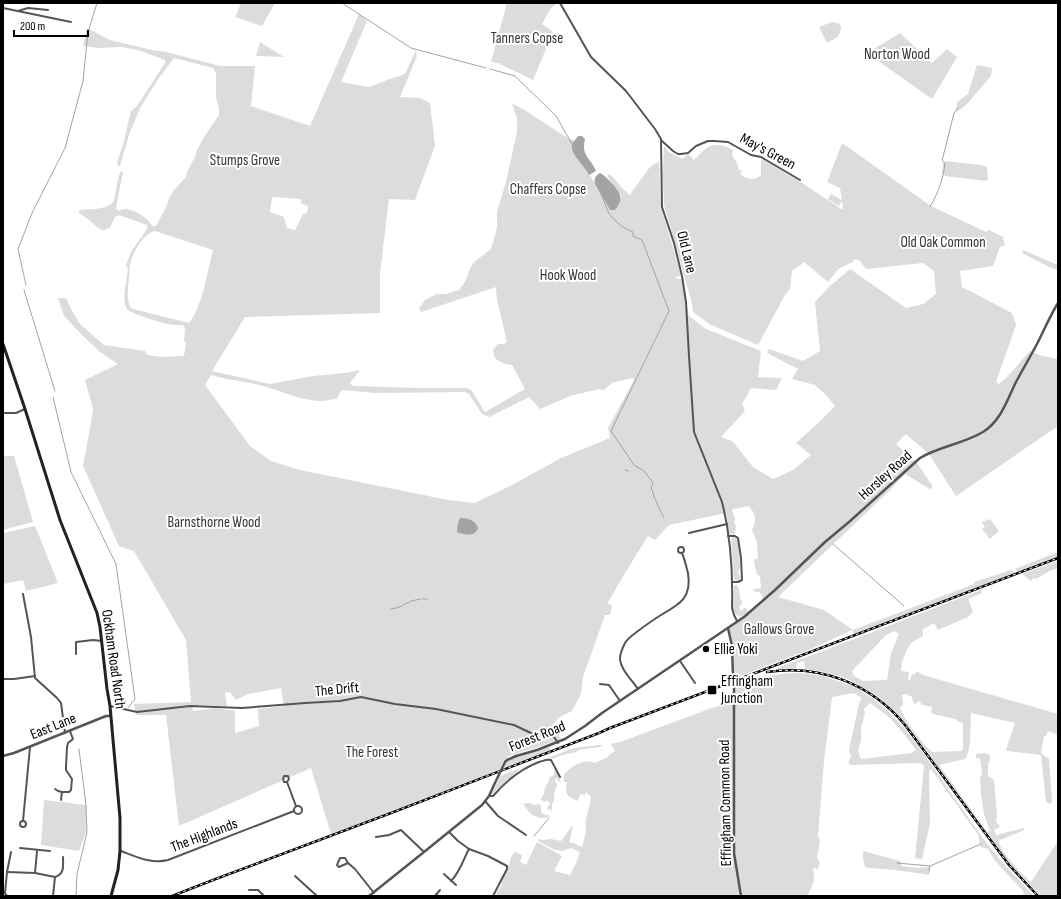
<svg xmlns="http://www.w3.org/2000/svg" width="1061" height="899" font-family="'Sofia Sans Condensed',sans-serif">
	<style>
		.green { fill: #dcdcdc; fill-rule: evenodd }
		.water { fill: #a3a3a3 }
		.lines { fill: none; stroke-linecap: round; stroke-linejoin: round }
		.stream { stroke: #a3a3a3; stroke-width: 1 }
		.minor { stroke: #555; stroke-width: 2 }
		.tertiary { stroke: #555; stroke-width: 2.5 }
		.secondary { stroke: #222; stroke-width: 3 }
		.rail-casing { stroke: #000; stroke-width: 2.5 }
		.rail { stroke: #fff; stroke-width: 1; stroke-dasharray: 3; stroke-linecap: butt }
		.tertiary-bridge { stroke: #555; stroke-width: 2.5 }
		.poi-dot { fill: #000; stroke: #fff; stroke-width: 1.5 }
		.labels { text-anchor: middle; stroke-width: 4; stroke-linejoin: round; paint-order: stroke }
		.park-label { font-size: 15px; fill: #333; stroke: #fff }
		.street-label { font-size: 15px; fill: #000; stroke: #fff }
		.poi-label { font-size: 15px; fill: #000; stroke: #fff; text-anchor: start }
	</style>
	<rect width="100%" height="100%" fill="#fff"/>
	<g class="green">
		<polygon points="241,3 275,3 262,26 235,17"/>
		<polygon points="507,3 558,3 551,8 542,24 553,32 533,80 498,63 491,62"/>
		<path d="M359,14L367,21L341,82L369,87L387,80L405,74L416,50L417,56L400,97L420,98L430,103L435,146L415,200L389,199L380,273V313L245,317L212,371L270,384L313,376L345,373L360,370L350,383L353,386L420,388H467L472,391L485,412L525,389L512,365C507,365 499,362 495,358C494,355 494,353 493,350L498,344H504L507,342L497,300L496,287L421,312L419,308L425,300L437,294H446L459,290L466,280L469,271L473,263L491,249L497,228V212L506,182L517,132V118L512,104L515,105L528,112L535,117L569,139L574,140L572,145L573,150L577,159L587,170L610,210L617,207L620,203L621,196L607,176L609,174L613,177L622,188L630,195L632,194L631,193L650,167L659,161L661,207L681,275L676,277L677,279H682L689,316L706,329L761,351L758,377L782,378L776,390L751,388L742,404L745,411L721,437L732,441L753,467L773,479L793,470L811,455L796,443C809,431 823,419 835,406L826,395L815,385L792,379L798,369L767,353L769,349L803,361L820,351L815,302L830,286L850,269L906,308L923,304L936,294L934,271L923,263L866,269L859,260L854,259L853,262L838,269L828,282L804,262L792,271L790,289L785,295L758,345L709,324L693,312L692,303L664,205L663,176L664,146L669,152L682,159L688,154L694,160C698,156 703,150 708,147C716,143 727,146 733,150L732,155L737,163L739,170L743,171L740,173C745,180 755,181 761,175V159L799,181L843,210L842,201L839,206L828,199L831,194L842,200L840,188L827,182L842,143L931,206L986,232L989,230L1003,237L1005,245L1000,247L993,266L960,271L962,287L1012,313L1016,325L996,382L999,384L1007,377L1030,351L1042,356L1058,359V426L956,496L929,454L906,434L896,444L917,463L932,485V488L930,489L905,474L890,490L778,597L824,610L853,630L974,584V582L1011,570L1015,573L854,634L852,630L811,649L735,678L732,640L730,632V628L762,600V595L759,592L753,591L754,589L761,588L760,576L757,575C756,570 754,565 754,560L758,558L757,542L752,530C757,520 756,515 749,506L733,509L732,511L735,518L734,522L736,526L735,534L731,535L729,533L726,513L669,525L655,540L648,536L625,573L607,604L612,605L610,615H605L583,677L581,694L572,711L560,717L552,725L561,739L535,748L518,753L509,756L504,760L499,770L331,834L311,768L179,826L166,715H136L134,704L191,702L186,640L134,551L119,546L83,466L91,423L93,409L85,380L118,364L100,352L81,334L64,316L58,298H66L71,309L80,324L104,345L145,351L147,355L162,357L184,356L186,342H184L185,328L183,325C178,325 172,325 167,324C160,322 131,314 127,309C121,300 127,279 128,269L126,265L131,252L147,229V225L119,215L115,217L110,227L107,229L103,230L98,228L88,219L79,213V210C88,209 107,210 113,202C115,199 115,194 116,190C117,183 118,177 121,171L123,172L117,202L116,209L119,211C121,210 123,209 125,209C133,209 149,218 152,226H156L167,205L169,198L174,190L186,177L187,172L195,157L197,150L204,137L219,115V109L216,97V73L213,68L174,58L159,78L140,108L129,135L120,166H118L117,163L124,141L131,111L137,106L165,63V60L141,51L122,47L98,48L83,46L87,28L110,40L152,50L166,52L220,66H255L251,106L310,126ZM272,197L301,199V203L308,206L307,213L303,214L295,230L287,228L284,217L270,212ZM155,231L213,250C208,269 202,308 189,323L137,310L131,308C126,300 128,287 129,278C130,273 129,269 130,265C132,253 143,234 155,231ZM211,375C226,380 243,381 259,385C279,390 302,401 321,401C326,401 332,399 337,399L340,392L343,390L375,393L465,392L469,394L482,414L489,417L529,397L540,409L570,396L599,389L604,390L612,383L632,378L634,380L608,428L610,438L561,458L512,485L475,503L448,500L300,470L271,461L250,446L205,385ZM281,688L284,706L258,709L259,726L235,733V711L215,708L193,711L192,705L227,706L225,693L230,692L236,700L248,694Z"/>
		<path d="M832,22L838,23L841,26C840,38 836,38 827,43L819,27Z"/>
		<polygon points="900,33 932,63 947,49 957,57 932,99 867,53"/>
		<polygon points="260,42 284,57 256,56"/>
		<polygon points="977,65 992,68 991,76 968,103 961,109 956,112 957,102 968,94"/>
		<polygon points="945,161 981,165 987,167 988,179 986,181 945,176 942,173 943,164"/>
		<polygon points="1023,250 1058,265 1058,270 1047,266 1024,254 1022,252"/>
		<polygon points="3,456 14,456 33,522 3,530"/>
		<polygon points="990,519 999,531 990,539 982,529 985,527 982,522"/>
		<polygon points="35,526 58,583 26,591 23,580 3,584 3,533"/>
		<polygon points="732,537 736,537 738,540 740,567 738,573 741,578 738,581 734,580 731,541"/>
		<polygon points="1058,552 1058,556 1018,572 1015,569"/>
		<path d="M1058,561V568C1050,570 1043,575 1036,579L1034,578L1031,581L1022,574Z"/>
		<path d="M734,585H737C741,590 738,597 742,601V604L739,606L740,610L742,611L743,609L745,607L748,612L741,617L735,614L733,610Z"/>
		<path d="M981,590L982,593L968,599L973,612L968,617L938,630L934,623L923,629V636C920,638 917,639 914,641C907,645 901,663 901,671L909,672L908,680H910L912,674H915L917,671L923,675L1058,714V735L1048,731L1046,736H1044L1041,753L1049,759L1052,801L1050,804L1046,802L1041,755L1007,751L1006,750L1015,723L971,713C970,725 972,750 965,759L939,765L987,832L990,831L984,814L981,793L980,779L982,773L980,758H976V754L984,753L990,755V760L988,764V776L994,780L997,815L996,821L1000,827L994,830L996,835L1024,828V830L1003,839L998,840C1002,854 1020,872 1031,882L1058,841V896H1041L1010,864L987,835L907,725L889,706L881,699L866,689L861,691C893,710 912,737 933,767C949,790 964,812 980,834C996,857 1015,876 1034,896H1022L1024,892L995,861L988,849L981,847L979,842V836L931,769L929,772L930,823L922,859L915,858L924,766L921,763L851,765L848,763L851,756L849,750L859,703L862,698L854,693L832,697L824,761L818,836L820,841L817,858L820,863L818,869L814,868L813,870C814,874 815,879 813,883C812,888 809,891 808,896H495L502,884L500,880L509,865L511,857L515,852L522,855L520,862L526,865L537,842L559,854L562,856L554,871L570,875L576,863L580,852L571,848L562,851L555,850L538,841V839L543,840L551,839L561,841C565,836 568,831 572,826L573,827C571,832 571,837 569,842L573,843L582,847L586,832V824L585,823L589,807L591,797L586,792L585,795L580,794L578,801C567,796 564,795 567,782H564V774C571,767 583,758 595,763L608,757L609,755L615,751L611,744L623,741L709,709L730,702L733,703L735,685C766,675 791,669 823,676C835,679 847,687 859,685C844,675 823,672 805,669L804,661L797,663L796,669H778L777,668C845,643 913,616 981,590ZM894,631L899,634L891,653L887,680L863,681L854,676L852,671L885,636ZM906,694L912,697L913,702L915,704L919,701L921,703L922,705L932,707L931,712L933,714L955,719L959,722L963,723V749L961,751L932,752C922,743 903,719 900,707L903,705L902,695ZM870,703L889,717L904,734L916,750L912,753L861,759L858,751L861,741V728L865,714L864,709Z"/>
		<polygon points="599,745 603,745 600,747 579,750 576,752 559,756 553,759 550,758 545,759 520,769 491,795 498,781 500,776 574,748"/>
		<path d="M550,747V751L503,769C505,765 507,761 511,759C520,754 539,750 550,747Z"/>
		<path d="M555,768L561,782L558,781L557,778L555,780L557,785L554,794V801L552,804V811H551V809L548,810L547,808L550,804L547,800L545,802L541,800V798C546,793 543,792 546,786C548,782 549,782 549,778L555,774L554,772Z"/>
		<polygon points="44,800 86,805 86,832 79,851 41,845"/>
		<path d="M525,803H531L534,805L539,804L541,806V812L545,815H549V817C538,821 529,814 524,805Z"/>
		<polygon points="863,851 900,861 902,866 918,868 930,867 930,871 929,875 895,870 869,868 865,867 863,857"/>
	</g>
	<g class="water">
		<path d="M578,136H582L585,139C581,156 590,157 596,171L589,175C585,166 570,155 572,144C573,142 576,139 578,136Z"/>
		<path d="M600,173L602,174C608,179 624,193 620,202C619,205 616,208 615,210H610L595,184C594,179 595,176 600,173Z"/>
		<path d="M460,518C468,518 475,520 478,528C475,537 464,535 457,532L458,523Z"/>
	</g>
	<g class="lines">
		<g class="stream">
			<polyline points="342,3 411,48 486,68"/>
			<polyline points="490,69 515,76 556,116 572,144"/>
			<polyline points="600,191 609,214 621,226 633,232 633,236 642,240 669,311 611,431 634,465 644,471 650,479 652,481 653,484 651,487 655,499 664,518"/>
			<path d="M930,207C938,193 943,180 945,164L942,160L943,157L954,113L958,108"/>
			<polyline points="26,285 18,249 32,213 65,148 83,81 88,32 97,3"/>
			<polyline points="24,290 55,391"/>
			<polyline points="53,397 71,472 116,564 135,699 128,708"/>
			<polyline points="625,470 628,471"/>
			<polyline points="833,544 904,606"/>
			<polyline points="423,599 427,599"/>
			<polyline points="411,601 421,599"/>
			<polyline points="403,605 410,602"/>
			<polyline points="391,609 396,608 402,606"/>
			<polyline points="534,836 549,818"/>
			<polyline points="897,863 930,866"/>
			<polyline points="929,871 930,866 981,844"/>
			<polyline points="76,896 77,874 87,832 86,805 79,749"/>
		</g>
		<g class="minor">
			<path d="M560,3L591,57L626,91L655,129L661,139L662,207L674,243L682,276L686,302L689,356L694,432L722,502C731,537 733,572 732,608L734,615L737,621"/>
			<polyline points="3,8 71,22"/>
			<polyline points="18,11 28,8 48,10"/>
			<polyline points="662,141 673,151 678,154 681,154 688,153 696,146 708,141 714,141 728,142 751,155 761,157 800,180"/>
			<polyline points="3,413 16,413 25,409"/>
			<polyline points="689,533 727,524"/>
			<polyline points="728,536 735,536 738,538 741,558 742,580 738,582 733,582"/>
			<circle cx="681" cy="550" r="3"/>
			<polyline points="23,594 31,637 35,678 57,698 61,703 65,733"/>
			<polyline points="76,654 76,642 93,640 102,641"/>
			<polyline points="680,661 695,683"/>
			<polyline points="3,679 14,679 35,676"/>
			<polyline points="600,684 609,685 620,701"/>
			<path d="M638,689C632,680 620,669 620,658C620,653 623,647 625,643C628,638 633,635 638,631C646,625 653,620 661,615C680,604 692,598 688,573C686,566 685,560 682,553"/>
			<polyline points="110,706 137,712 190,706 242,708 305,703 340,701 361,697 395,704 436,709 514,725 535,735 547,733 550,733 554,737 558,743"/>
			<polyline points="287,782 284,782 283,779 284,776 288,776 289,779 287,782 296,806"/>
			<polyline points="55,789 58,791 62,792"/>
			<path d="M489,796H493C506,781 520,769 539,762C543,761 547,759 551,760L560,777"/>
			<polyline points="61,800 62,792 69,792 71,790 72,779 66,770 66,767 67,747 68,743 73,739 70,731"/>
			<polyline points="485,801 498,816 526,835"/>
			<circle cx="298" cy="810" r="4"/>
			<polyline points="23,821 30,747"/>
			<circle cx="23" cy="824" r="3"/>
			<polyline points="449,832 458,841 469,849 488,856 507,866 507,869 493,896"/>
			<polyline points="376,837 389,835 401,830 424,852"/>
			<polyline points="20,848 50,851"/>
			<path d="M121,851C137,857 151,864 168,860L294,811"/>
			<polyline points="348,863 339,867 337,865 340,858 345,858 348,863 355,869 374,893"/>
			<polyline points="7,872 35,873 55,877 53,896"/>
			<polyline points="35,873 37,851"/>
			<polyline points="444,874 456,885"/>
			<polyline points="295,876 317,896"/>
			<path d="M55,877C65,874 63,865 63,857"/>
			<path d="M451,881C460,872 463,860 469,849"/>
			<polyline points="249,890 258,890 264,896"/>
			<polyline points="7,896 5,893 7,872 11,852"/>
			<polyline points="435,896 440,890"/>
		</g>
		<g class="tertiary">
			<polyline points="728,628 732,646 733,677"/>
			<polyline points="734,686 734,853 741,896"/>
			<polyline points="3,756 14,753 106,716 111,716"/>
			<path d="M516,756L537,750L565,739L585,726L602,713L744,617L775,590L825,542L849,522L920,458C940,446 963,444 983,432C1001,421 1007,400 1016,382C1023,369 1030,357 1037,344C1044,330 1050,316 1058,303"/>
			<polyline points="369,896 424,852 482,805 489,796 494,785"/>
		</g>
		<polyline class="secondary" points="3,344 25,409 60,520 97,613 100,627 107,689 110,706 120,818 120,851 118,870 111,896"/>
		<g class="rail-casing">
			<g id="rail">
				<path d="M767,672C821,664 871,684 905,725L1009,865L1038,896"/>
				<polyline points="172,896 213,880 391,813 599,733 610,728 1058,558"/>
			</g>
		</g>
		<use href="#rail" class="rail"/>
		<g class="tertiary-bridge">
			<polyline points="733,677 734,686"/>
			<polyline points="494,785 505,762 507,760 516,756"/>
		</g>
	</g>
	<g class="poi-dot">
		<circle cx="706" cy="649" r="4"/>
		<rect x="707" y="685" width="10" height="10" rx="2"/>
	</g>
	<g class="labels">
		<g class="park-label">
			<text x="527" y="43">Tanners Copse</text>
			<text x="897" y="59">Norton Wood</text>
			<text x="245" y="165">Stumps Grove</text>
			<text x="548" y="194">Chaffers Copse</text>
			<text x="943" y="247">Old Oak Common</text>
			<text x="568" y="280">Hook Wood</text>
			<text x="214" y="527">Barnsthorne Wood</text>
			<text x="779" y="634">Gallows Grove</text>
			<text x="372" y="757">The Forest</text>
		</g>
		<g class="street-label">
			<text transform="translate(768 151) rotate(28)" y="5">May's Green</text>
			<text transform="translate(687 252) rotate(76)" y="5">Old Lane</text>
			<text transform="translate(885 475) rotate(-42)" y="5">Horsley Road</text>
			<text transform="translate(114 659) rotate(82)" y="5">Ockham Road North</text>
			<text transform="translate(337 689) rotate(-5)" y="5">The Drift</text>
			<text transform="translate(53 726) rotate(-22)" y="5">East Lane</text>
			<text transform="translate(537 736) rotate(-22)" y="5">Forest Road</text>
			<text transform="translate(725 803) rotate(-91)" y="5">Effingham Common Road</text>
			<text transform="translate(204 835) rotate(-21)" y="5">The Highlands</text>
		</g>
		<g class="poi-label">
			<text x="714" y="654">Ellie Yoki</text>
			<text x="721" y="686">Effingham<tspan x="721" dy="17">Junction</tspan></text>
		</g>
	</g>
	<rect width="1061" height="899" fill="none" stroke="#000000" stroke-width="8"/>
	<path d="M14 30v6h74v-6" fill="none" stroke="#000000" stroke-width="2"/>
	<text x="20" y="30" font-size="12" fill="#000000" stroke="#ffffff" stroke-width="3" paint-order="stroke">200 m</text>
</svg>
